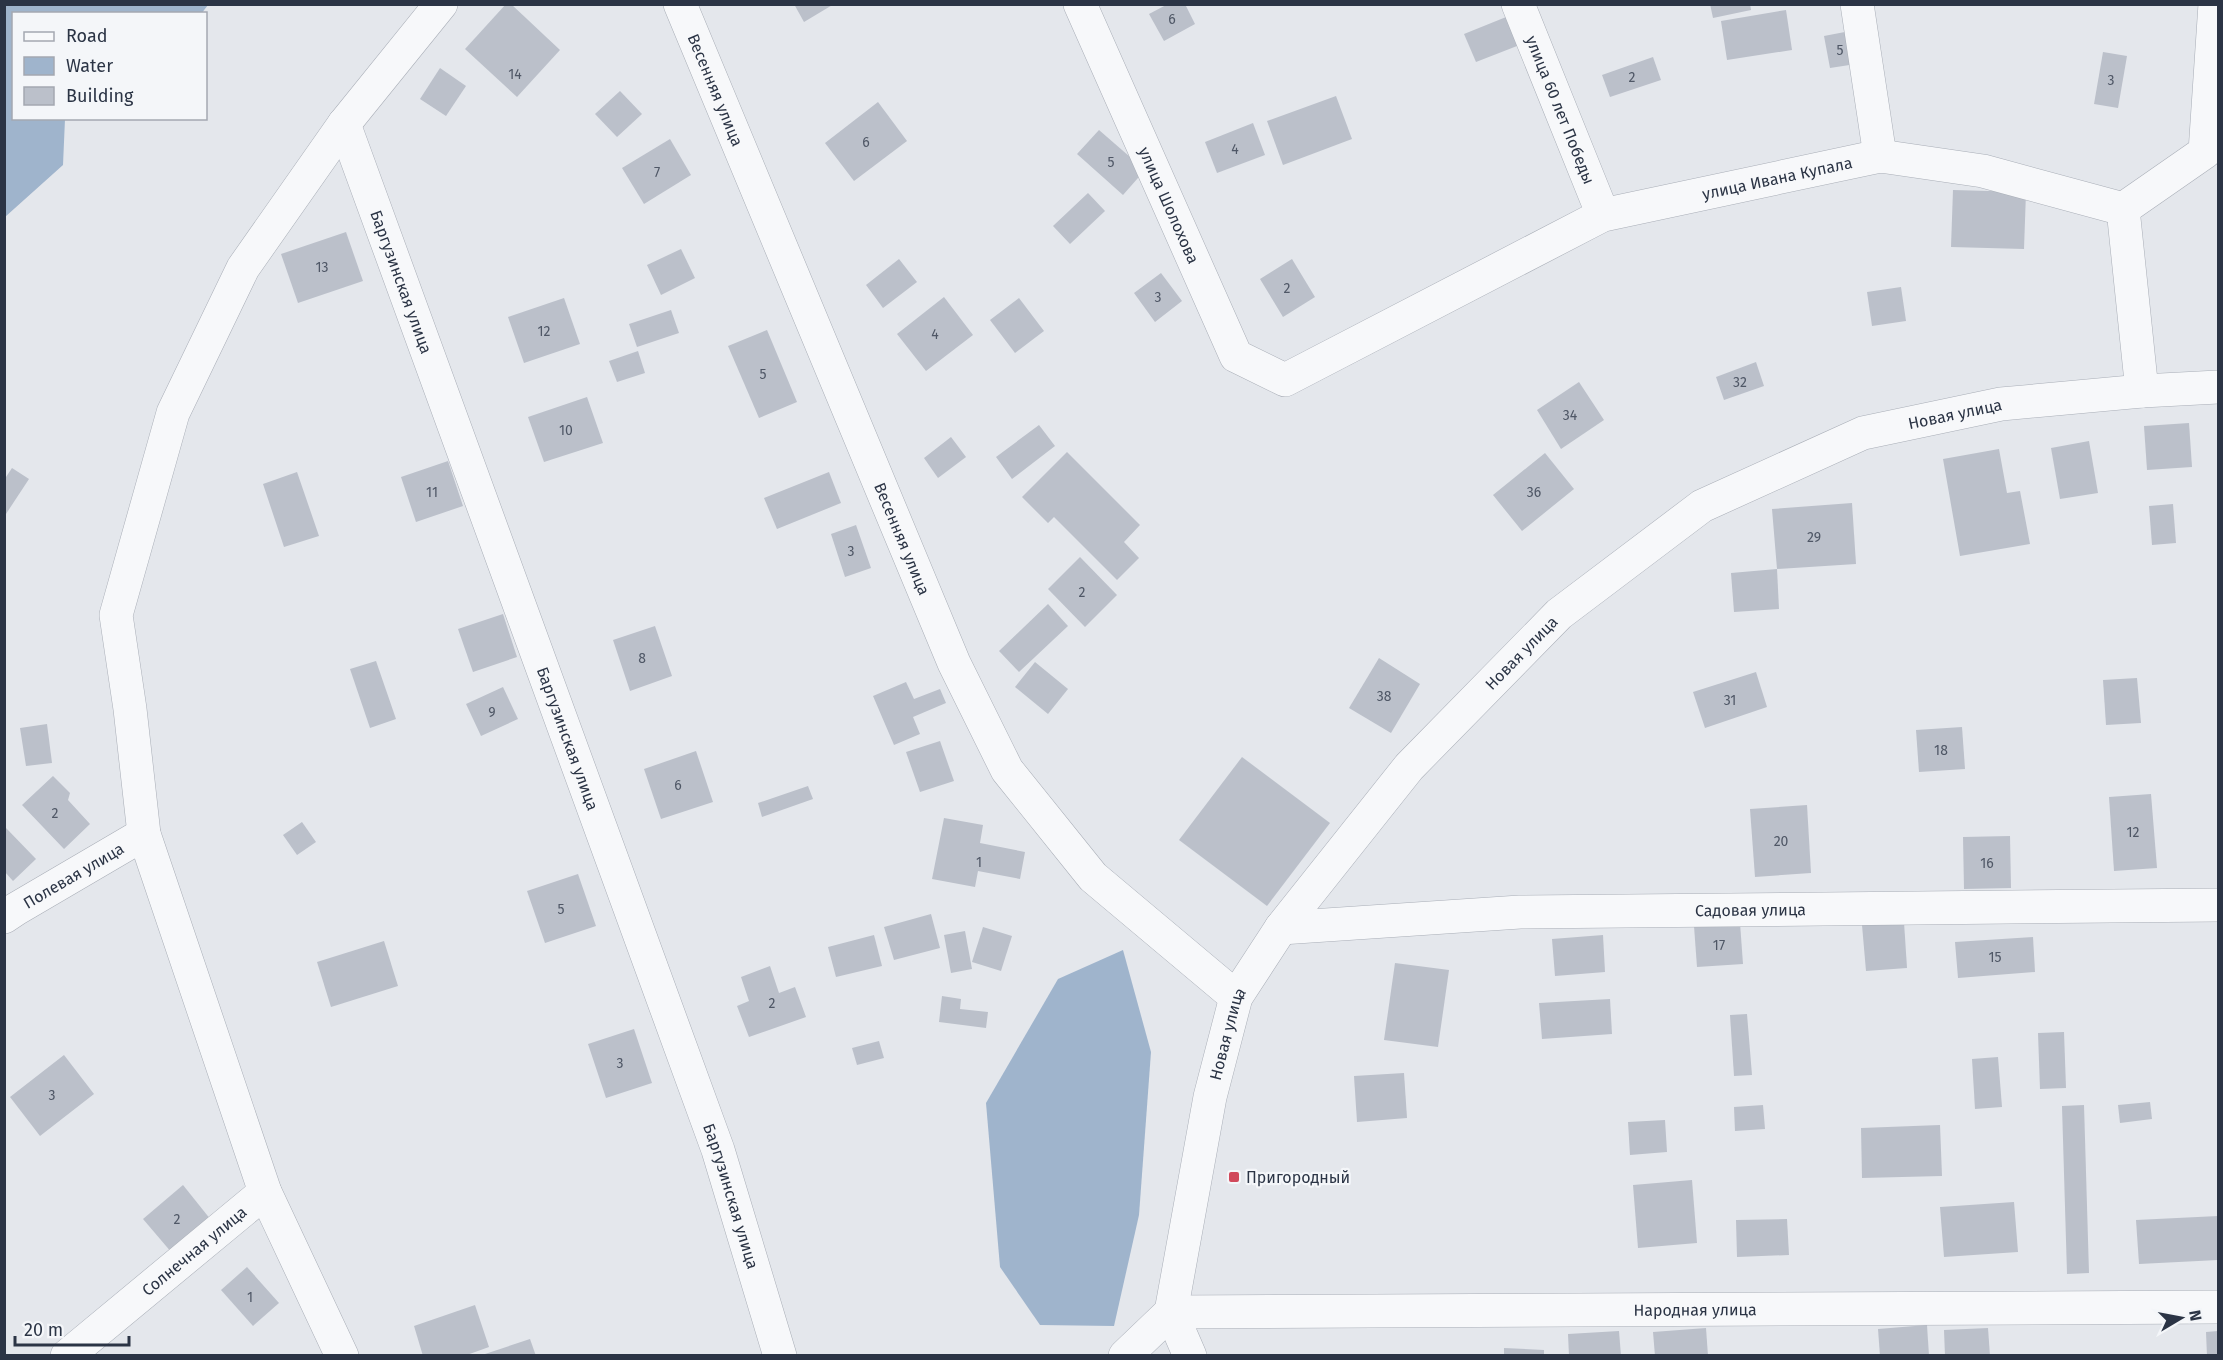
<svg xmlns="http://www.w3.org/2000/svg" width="2223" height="1360" font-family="'Fira Sans',sans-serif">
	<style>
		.water { fill: #9fb4cc }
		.building { fill: #bbc0ca }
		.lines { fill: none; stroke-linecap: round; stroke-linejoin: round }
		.minor-casing { stroke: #a9aeb7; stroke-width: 34 }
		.minor { stroke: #f7f8fa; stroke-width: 33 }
		.poi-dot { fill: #d1495b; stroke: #f4f6f9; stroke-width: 2 }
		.labels { text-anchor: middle; stroke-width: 4.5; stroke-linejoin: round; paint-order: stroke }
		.number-label { font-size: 14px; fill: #4f5766 }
		.street-label { font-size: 16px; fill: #2b3445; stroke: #f4f6f9 }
		.poi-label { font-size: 16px; fill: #2b3445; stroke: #f4f6f9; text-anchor: start }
	</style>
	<rect width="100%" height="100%" fill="#e4e7ec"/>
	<g class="water">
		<polygon points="5,4 208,5 201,14 14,14 14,118 65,119 63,165 5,217"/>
		<polygon points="1123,950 1151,1052 1139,1215 1114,1326 1040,1325 1000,1267 986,1103 1058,979"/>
	</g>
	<g class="building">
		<polygon points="506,4 511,4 560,50 517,97 465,49"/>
		<polygon points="794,4 834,4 804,22"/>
		<polygon points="1168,4 1185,4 1195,24 1164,41 1149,14"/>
		<polygon points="1710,4 1750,4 1751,10 1713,18"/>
		<polygon points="1786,10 1792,50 1727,60 1721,21"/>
		<polygon points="1516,13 1527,42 1476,62 1464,34"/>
		<polygon points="1850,31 1856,64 1830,68 1824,36"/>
		<polygon points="2103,52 2127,56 2118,108 2094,104"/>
		<polygon points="1653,57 1661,80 1610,97 1602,75"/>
		<polygon points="440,68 466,86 446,116 420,99"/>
		<polygon points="620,91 642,114 617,137 595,114"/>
		<polygon points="1336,96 1352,139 1283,165 1267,121"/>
		<polygon points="878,102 907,141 854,181 825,143"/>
		<polygon points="1253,123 1265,155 1217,173 1205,142"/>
		<polygon points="1099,130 1145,170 1123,195 1077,154"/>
		<polygon points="670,139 691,175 644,204 622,168"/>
		<polygon points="1953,190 2026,192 2024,249 1951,247"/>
		<polygon points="1088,193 1105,211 1070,244 1053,226"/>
		<polygon points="346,232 363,281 298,303 281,254"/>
		<polygon points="681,249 695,278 661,295 647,265"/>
		<polygon points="899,259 917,282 883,308 866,285"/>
		<polygon points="1292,259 1315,297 1283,317 1260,279"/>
		<polygon points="1161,273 1182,301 1155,322 1134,293"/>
		<polygon points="1901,287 1906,321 1872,326 1867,292"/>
		<polygon points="944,297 973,335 926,371 897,334"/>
		<polygon points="564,298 580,344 524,363 508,317"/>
		<polygon points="1019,298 1044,331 1015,353 990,320"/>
		<polygon points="671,310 679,333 637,347 629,324"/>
		<polygon points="767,330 797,402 759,418 728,346"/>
		<polygon points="638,351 645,373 617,382 609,361"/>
		<polygon points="1756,362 1764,386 1724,400 1716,377"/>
		<polygon points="1579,382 1604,420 1561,449 1537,410"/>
		<polygon points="587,397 603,443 544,462 528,417"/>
		<polygon points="2189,423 2192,467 2147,470 2144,426"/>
		<polygon points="1039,425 1055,446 1012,479 996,457"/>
		<polygon points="951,437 966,457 938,478 924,458"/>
		<polygon points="2089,441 2098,493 2060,499 2051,448"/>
		<polygon points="1999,449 2007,493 2020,491 2030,544 1960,556 1943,459"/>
		<polygon points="1067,452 1140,525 1124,542 1139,558 1117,580 1054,517 1048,523 1022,497"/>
		<polygon points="1545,453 1574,489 1522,531 1493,495"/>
		<polygon points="448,461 463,506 416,522 401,477"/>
		<polygon points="12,468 29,479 4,517 4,480"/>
		<polygon points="297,472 319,536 284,547 263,484"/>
		<polygon points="829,472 841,503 777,529 764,498"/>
		<polygon points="1852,503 1856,564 1777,569 1772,509"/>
		<polygon points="2173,504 2176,543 2152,545 2149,506"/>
		<polygon points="856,525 871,568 845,577 831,534"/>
		<polygon points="1080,557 1117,595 1085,627 1048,589"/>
		<polygon points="1777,569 1779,609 1734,612 1731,573"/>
		<polygon points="1048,604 1068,626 1019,672 999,651"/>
		<polygon points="503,614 517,657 473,672 458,629"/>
		<polygon points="655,626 672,676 630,691 613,640"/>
		<polygon points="1379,658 1420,684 1391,733 1349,708"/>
		<polygon points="376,661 396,719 370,728 350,669"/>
		<polygon points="1035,662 1068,689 1048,714 1015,687"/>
		<polygon points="1756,672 1767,707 1705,728 1693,692"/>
		<polygon points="2137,678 2141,723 2106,725 2103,680"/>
		<polygon points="906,682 914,699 940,689 946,703 913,717 920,734 894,745 873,696"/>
		<polygon points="503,687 518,719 481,736 466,704"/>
		<polygon points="47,724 52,763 26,766 20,728"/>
		<polygon points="1962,727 1965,769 1919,772 1916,730"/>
		<polygon points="940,741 954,781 920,792 906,752"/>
		<polygon points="696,751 713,802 661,819 644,769"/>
		<polygon points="1242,757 1330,823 1267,906 1179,840"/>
		<polygon points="53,776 70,793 68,800 90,824 64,849 22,805"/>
		<polygon points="808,786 813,799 762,817 758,803"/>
		<polygon points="2151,794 2157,868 2114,871 2109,797"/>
		<polygon points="1807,805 1811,873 1755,877 1750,809"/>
		<polygon points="944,818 983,825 980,843 1025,852 1020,879 978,871 975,887 932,879"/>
		<polygon points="302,822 316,842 297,855 283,835"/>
		<polygon points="5,827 36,859 13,881 5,872"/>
		<polygon points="2010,836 2011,888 1964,889 1963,837"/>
		<polygon points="578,874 596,926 545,943 527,891"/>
		<polygon points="931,914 940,948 894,960 884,927"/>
		<polygon points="1904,922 1907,968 1866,971 1862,925"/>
		<polygon points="1740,923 1743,964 1697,967 1694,926"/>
		<polygon points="983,927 1012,936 1001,971 972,962"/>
		<polygon points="965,931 972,969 951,973 944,935"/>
		<polygon points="874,935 882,966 836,977 828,947"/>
		<polygon points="1603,935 1605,972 1555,976 1552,939"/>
		<polygon points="2033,937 2035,972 1958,978 1955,942"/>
		<polygon points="384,941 398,986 331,1007 317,962"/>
		<polygon points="1395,963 1449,970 1438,1047 1384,1040"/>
		<polygon points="770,966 779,993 795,987 806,1017 749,1037 737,1006 749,1001 741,977"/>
		<polygon points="942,996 961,999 960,1009 988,1012 986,1028 939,1022"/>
		<polygon points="1610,999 1612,1034 1542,1039 1539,1003"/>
		<polygon points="1747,1014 1752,1075 1734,1076 1730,1015"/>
		<polygon points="634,1029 652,1083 606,1098 588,1044"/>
		<polygon points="2064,1032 2066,1088 2040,1089 2038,1033"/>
		<polygon points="879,1041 884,1058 857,1065 852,1048"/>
		<polygon points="64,1055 94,1094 40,1136 10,1097"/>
		<polygon points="1998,1057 2002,1107 1975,1109 1972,1059"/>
		<polygon points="1404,1073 1407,1118 1357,1122 1354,1076"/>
		<polygon points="2150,1102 2152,1119 2120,1123 2118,1105"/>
		<polygon points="1763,1105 1765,1129 1735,1131 1734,1107"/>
		<polygon points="2084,1105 2089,1273 2067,1274 2062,1106"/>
		<polygon points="1665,1120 1667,1152 1630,1155 1628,1122"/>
		<polygon points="1940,1125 1942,1176 1862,1178 1861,1128"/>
		<polygon points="1692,1180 1697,1243 1638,1248 1633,1185"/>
		<polygon points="183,1185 211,1220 172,1253 143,1219"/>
		<polygon points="2014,1202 2018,1252 1944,1257 1940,1207"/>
		<polygon points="2218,1216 2218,1260 2139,1264 2136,1220"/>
		<polygon points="1787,1219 1789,1255 1737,1257 1736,1220"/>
		<polygon points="247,1267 279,1303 253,1326 221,1290"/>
		<polygon points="475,1305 489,1347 464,1356 423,1356 414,1326"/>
		<polygon points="1927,1325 1929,1356 1880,1356 1878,1329"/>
		<polygon points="1706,1328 1708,1356 1655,1356 1653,1332"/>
		<polygon points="1988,1328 1990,1356 1945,1356 1944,1330"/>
		<polygon points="1619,1331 1621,1356 1569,1356 1568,1334"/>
		<polygon points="2218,1331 2218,1356 2207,1356 2206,1332"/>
		<polygon points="530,1339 536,1356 482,1356 482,1355"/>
		<polygon points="1504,1348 1544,1350 1544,1356 1504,1356"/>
	</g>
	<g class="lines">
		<g class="minor-casing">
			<g id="minor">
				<path id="s1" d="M680,4L954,663L1007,770L1093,877L1236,997"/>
				<path id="s2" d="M1080,4L1236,356L1285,380L1603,215L1880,156L1983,171L2123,209L2142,391"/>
				<path id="s3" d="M1518,4L1603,215"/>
				<polyline points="1857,4 1880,156"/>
				<path id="s4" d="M344,124L718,1150L780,1356"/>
				<polyline points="2123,209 2205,152 2215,4"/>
				<path id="s5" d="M4,917L16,909L144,834"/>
				<path id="s6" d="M1281,928L1520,912L2218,905"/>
				<path id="s7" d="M1171,1312L2218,1307"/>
				<path id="s8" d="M67,1356L265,1192"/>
				<polyline points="342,1356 265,1192 144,834 130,709 116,615 173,413 243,268 344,124 441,4"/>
				<polyline points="1125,1356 1171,1312"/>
				<path id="s9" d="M1190,1356L1171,1312L1210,1097L1236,997L1281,928L1409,767L1559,614L1702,506L1863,433L2001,404L2142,391L2218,387"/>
			</g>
		</g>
		<use href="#minor" class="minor"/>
	</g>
	<rect class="poi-dot" x="1228" y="1171" width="12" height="12" rx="3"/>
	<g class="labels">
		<g class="number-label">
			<text x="1172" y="24">6</text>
			<text x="1840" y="55">5</text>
			<text x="515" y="79">14</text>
			<text x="1632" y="82">2</text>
			<text x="2111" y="85">3</text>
			<text x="866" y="147">6</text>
			<text x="1235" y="154">4</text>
			<text x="1111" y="167">5</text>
			<text x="657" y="177">7</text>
			<text x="322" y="272">13</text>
			<text x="1287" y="293">2</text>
			<text x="1158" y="302">3</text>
			<text x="544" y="336">12</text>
			<text x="935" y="339">4</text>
			<text x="763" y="379">5</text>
			<text x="1740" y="387">32</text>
			<text x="1570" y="420">34</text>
			<text x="566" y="435">10</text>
			<text x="432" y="497">11</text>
			<text x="1534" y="497">36</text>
			<text x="1814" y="542">29</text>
			<text x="851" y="556">3</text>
			<text x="1082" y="597">2</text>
			<text x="642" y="663">8</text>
			<text x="1384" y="701">38</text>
			<text x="1730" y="705">31</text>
			<text x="492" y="717">9</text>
			<text x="1941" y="755">18</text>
			<text x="678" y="790">6</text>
			<text x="55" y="818">2</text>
			<text x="2133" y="837">12</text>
			<text x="1781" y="846">20</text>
			<text x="979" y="867">1</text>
			<text x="1987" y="868">16</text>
			<text x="561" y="914">5</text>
			<text x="1719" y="950">17</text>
			<text x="1995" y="962">15</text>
			<text x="772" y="1008">2</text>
			<text x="620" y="1068">3</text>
			<text x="52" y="1100">3</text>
			<text x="177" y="1224">2</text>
			<text x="250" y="1302">1</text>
		</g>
		<g class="street-label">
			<text dy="6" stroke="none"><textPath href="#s1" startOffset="93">Весенняя улица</textPath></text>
			<text dy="6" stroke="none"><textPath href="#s3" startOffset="114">улица 60 лет Победы</textPath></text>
			<text dy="6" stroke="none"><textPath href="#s2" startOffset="976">улица Ивана Купала</textPath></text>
			<text dy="6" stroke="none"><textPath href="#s2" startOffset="220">улица Шолохова</textPath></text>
			<text dy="6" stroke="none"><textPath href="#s4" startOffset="168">Баргузинская улица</textPath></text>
			<text dy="6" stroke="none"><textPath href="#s9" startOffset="1322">Новая улица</textPath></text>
			<text dy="6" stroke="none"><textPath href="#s1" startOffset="579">Весенняя улица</textPath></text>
			<text dy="6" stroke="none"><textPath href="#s9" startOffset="818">Новая улица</textPath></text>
			<text dy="6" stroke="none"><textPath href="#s4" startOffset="654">Баргузинская улица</textPath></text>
			<text dy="6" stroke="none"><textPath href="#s5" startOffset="81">Полевая улица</textPath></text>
			<text dy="6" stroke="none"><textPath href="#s6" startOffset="470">Садовая улица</textPath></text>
			<text dy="6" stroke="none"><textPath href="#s9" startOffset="332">Новая улица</textPath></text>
			<text dy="6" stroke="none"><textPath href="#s4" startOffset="1140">Баргузинская улица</textPath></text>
			<text dy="6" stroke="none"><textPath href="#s8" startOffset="165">Солнечная улица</textPath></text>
			<text dy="6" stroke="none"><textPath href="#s7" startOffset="524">Народная улица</textPath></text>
		</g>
		<g class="poi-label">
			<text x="1246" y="1183">Пригородный</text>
		</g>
	</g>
	<rect width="2223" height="1360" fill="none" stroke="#2b3445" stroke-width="12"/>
	<rect x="12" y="12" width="195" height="108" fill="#f4f6f9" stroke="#a4a8b1" stroke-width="1.5"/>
	<rect x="24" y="32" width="30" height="9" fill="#f7f8fa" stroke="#a4a8b1" stroke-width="1.5"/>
	<text x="66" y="42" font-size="18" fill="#2b3445">Road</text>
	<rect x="24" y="57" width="30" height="18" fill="#9fb4cc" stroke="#a4a8b1" stroke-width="1.5"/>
	<text x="66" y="72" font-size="18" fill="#2b3445">Water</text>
	<rect x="24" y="87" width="30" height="18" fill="#bbc0ca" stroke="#a4a8b1" stroke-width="1.5"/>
	<text x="66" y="102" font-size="18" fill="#2b3445">Building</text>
	<g transform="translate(2181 1318) rotate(80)" stroke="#f4f6f9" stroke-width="4.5" paint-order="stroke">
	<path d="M0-4.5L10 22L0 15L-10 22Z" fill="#2b3445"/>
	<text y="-9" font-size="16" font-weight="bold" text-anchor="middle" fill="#2b3445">N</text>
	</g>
	<path d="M15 1336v9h114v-9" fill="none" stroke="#2b3445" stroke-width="3"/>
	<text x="24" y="1336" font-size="18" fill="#2b3445" stroke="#f4f6f9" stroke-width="4.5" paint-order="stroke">20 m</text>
</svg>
